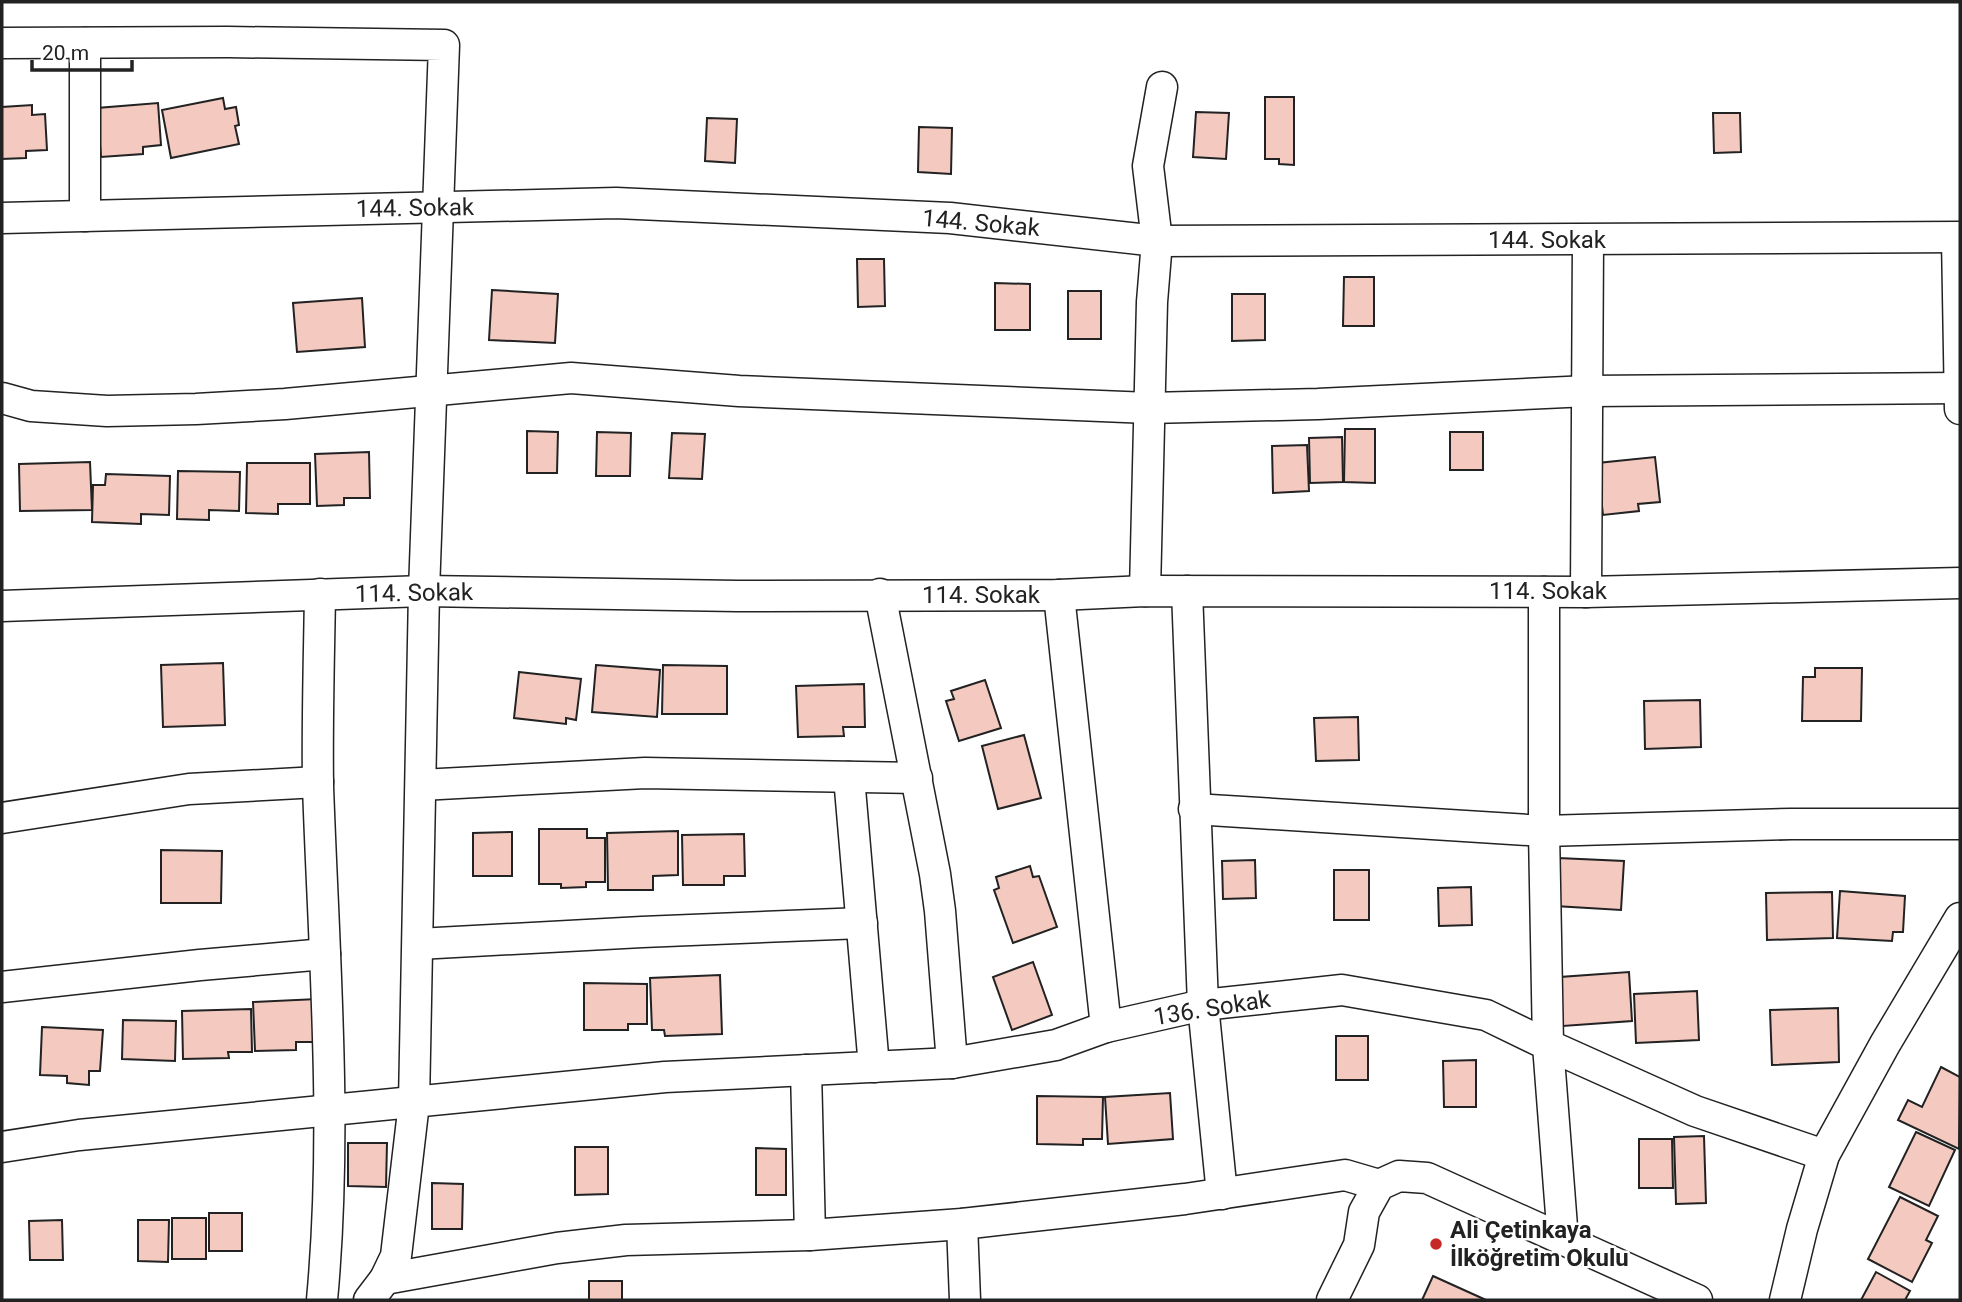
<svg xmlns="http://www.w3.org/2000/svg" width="1962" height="1302" font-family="Roboto,sans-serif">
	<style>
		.building { fill: #f3c9c0; stroke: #222; stroke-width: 2 }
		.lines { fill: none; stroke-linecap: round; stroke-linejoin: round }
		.street-casing { stroke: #222; stroke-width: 33 }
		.street { stroke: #fff; stroke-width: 30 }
		.poi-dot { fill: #c62828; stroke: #fff; stroke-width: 2.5 }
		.labels { text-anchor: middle; stroke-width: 5; stroke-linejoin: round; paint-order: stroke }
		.street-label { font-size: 24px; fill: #222; stroke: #fff }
		.poi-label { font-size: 24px; font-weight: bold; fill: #222; stroke: #fff; text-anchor: start }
	</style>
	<rect width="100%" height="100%" fill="#fff"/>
	<g class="building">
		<polygon points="1265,97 1294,97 1294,165 1279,164 1279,159 1265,159"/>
		<polygon points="223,98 225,109 236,107 239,125 235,126 239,144 171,158 162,110"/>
		<polygon points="158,103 161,145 143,147 143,154 101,157 97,108"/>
		<polygon points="32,105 32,115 45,114 47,150 26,151 26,158 2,159 2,107"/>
		<polygon points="1196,112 1229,113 1226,159 1193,157"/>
		<polygon points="1713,113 1740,113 1741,152 1714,153"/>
		<polygon points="707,118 737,119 735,163 705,161"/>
		<polygon points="919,127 952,128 951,174 918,172"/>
		<polygon points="857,259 884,259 885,306 858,307"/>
		<polygon points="1344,277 1374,277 1374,326 1343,326"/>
		<polygon points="995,283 1030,284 1030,330 995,330"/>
		<polygon points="492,290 558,294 555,343 489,340"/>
		<rect x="1068" y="291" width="33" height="48"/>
		<polygon points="1232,294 1265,294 1265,340 1232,341"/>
		<polygon points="362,298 365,347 297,352 293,303"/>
		<polygon points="1345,429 1375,429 1375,483 1344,482"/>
		<polygon points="527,431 558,432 557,473 527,473"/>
		<polygon points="597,432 631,433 630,476 596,476"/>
		<rect x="1450" y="432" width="33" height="38"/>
		<polygon points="672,433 705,434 702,479 669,478"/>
		<polygon points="1342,437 1343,482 1310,483 1309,438"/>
		<polygon points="1307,445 1309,491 1273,493 1272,446"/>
		<polygon points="369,452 370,498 344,498 344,505 317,506 315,454"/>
		<polygon points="1655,457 1660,502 1638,504 1639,511 1603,515 1602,506 1593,507 1588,464"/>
		<polygon points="90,462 92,510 20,511 19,464"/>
		<polygon points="247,463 310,463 310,504 278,504 278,514 246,513"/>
		<polygon points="178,471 240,472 239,511 209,510 209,520 177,519"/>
		<polygon points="106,474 170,476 169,515 141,514 141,524 92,522 93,485 105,485"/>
		<polygon points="223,663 225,725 163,727 161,665"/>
		<polygon points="596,665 660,670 657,717 592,712"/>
		<polygon points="663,665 727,666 727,714 662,714"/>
		<polygon points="1815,668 1862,668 1861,721 1802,721 1803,677 1815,677"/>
		<polygon points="519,672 581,679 576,720 566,718 566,724 514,718"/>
		<polygon points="985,680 1001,728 959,741 946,701 954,699 951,691"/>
		<polygon points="864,684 865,727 843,727 844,736 798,737 796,686"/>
		<polygon points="1700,700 1701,747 1645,749 1644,701"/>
		<polygon points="1358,717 1359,760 1316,761 1314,718"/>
		<polygon points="1024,735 1041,798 998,809 982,746"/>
		<polygon points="539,829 587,829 587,838 605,838 605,882 586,882 586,887 561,888 561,884 539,884"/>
		<polygon points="678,831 678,875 653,876 653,890 608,890 607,833"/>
		<polygon points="512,832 512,876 473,876 473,833"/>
		<polygon points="744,834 745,876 724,876 724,885 683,885 682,835"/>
		<polygon points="161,850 222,851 221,903 161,903"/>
		<polygon points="1558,858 1624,861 1621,910 1555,906"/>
		<polygon points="1255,860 1256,898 1223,899 1222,861"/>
		<polygon points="1030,866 1033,877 1039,876 1057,927 1013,943 994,890 999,888 996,877"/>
		<rect x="1334" y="870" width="35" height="50"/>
		<polygon points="1471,887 1472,925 1439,926 1438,888"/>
		<polygon points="1840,891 1905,896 1903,932 1893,932 1892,941 1837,938"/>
		<polygon points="1832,892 1833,938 1767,940 1766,893"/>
		<polygon points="1033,962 1052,1015 1012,1030 993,977"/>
		<polygon points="1629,972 1632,1021 1563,1026 1560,977"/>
		<polygon points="720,975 722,1034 665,1036 664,1030 652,1030 650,978"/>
		<polygon points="584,983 647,984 647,1024 628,1024 628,1030 584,1030"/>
		<polygon points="1697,991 1699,1040 1636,1043 1634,994"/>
		<polygon points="317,999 319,1042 296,1042 296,1050 255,1051 253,1002"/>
		<polygon points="1838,1008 1839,1062 1772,1065 1770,1010"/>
		<polygon points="251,1009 252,1052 228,1052 229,1058 183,1059 182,1011"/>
		<polygon points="123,1020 176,1021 175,1061 122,1059"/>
		<polygon points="42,1027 103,1030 100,1071 89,1071 89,1085 67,1083 67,1076 40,1075"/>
		<rect x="1336" y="1036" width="32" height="44"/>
		<polygon points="1476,1060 1476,1107 1444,1107 1443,1061"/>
		<polygon points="1941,1067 1960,1077 1959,1149 1898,1120 1908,1100 1922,1107"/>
		<polygon points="1170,1093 1173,1139 1108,1144 1105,1097"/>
		<polygon points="1037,1096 1103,1097 1102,1139 1083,1139 1083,1145 1037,1144"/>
		<polygon points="1916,1132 1955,1150 1929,1206 1889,1187"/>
		<polygon points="1704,1136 1706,1203 1676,1204 1674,1137"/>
		<polygon points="1639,1139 1672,1139 1673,1188 1639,1188"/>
		<polygon points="348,1143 387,1143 386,1187 348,1186"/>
		<polygon points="575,1147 608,1147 608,1194 575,1195"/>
		<polygon points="756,1148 786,1149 786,1195 756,1195"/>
		<polygon points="432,1183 463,1184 462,1229 432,1229"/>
		<polygon points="1900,1197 1938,1216 1926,1240 1932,1243 1912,1282 1868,1259"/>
		<rect x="209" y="1213" width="33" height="38"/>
		<rect x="172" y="1218" width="34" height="41"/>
		<polygon points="62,1220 63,1260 30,1260 29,1221"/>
		<polygon points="138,1220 169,1220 168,1262 138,1261"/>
		<polygon points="1876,1272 1910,1291 1905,1300 1861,1300"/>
		<polygon points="1433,1276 1486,1300 1422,1300"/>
		<rect x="589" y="1281" width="33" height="19"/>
	</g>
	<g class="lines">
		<g class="street-casing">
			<g id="street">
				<polyline points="2,43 228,42 444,45 424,591 414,1103 396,1256 385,1279 369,1300"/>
				<polyline points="85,43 85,216"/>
				<polyline points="2,218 616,203 950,218 1157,241 1960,237"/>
				<polyline points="1957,238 1960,409"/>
				<polyline points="2,398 31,406 107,411 196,409 285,404 571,378 739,391 1149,408 1318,404 1588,391 1960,388"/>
				<polyline points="1145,591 1152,302 1157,241 1148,166 1162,87"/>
				<polyline points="1187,591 1203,1005 1222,1194"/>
				<polyline points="1544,592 1544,831 1548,1045 1695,1111 1824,1155"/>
				<polyline points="1586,592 1588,241"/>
				<path d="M320,594C319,658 317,722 318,786C324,957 338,1129 322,1300"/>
				<polyline points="880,594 935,874 940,911 952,1063"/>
				<polyline points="1059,595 1106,1027 1203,1005 1342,990 1486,1015 1548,1045 1563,1240"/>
				<polyline points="2,606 424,591 737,596 1059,595 1145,591 1586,592 1960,583"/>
				<polyline points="849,777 874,1067"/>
				<polyline points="421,785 645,773 917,778"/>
				<polyline points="1194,809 1544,831 1791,824 1960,824"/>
				<polyline points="2,818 189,789 318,782"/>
				<polyline points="418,944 642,932 862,923"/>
				<polyline points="2,987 200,965 325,954"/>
				<polyline points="806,1070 810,1235"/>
				<polyline points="2,1147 79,1135 665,1077 952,1063 1056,1045 1106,1027"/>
				<polyline points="962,1224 965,1300"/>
				<polyline points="385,1279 557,1248 626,1240 810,1235 962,1224 1185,1199 1345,1175 1379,1185"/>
				<polyline points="1332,1300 1359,1245 1364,1212 1379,1185 1399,1176 1427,1178 1697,1300"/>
				<polyline points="1785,1300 1802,1229 1824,1155 1885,1044 1960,918"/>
			</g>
		</g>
		<use href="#street" class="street"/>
	</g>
	<circle class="poi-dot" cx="1436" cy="1244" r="7"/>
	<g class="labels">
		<g class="street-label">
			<text transform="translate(415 208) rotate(-1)" y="8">144. Sokak</text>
			<text transform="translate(981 223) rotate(5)" y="8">144. Sokak</text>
			<text x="1547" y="248">144. Sokak</text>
			<text x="1548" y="599">114. Sokak</text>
			<text transform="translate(414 593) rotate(-1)" y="8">114. Sokak</text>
			<text x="981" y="603">114. Sokak</text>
			<text transform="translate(1212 1008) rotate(-9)" y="8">136. Sokak</text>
		</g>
		<g class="poi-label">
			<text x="1450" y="1238">Ali Çetinkaya<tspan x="1450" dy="28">İlköğretim Okulu</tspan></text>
		</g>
	</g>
	<rect width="1962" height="1302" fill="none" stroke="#222222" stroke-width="7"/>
	<path d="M32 60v10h100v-10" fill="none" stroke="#222222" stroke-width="3.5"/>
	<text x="42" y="60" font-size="21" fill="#222222" stroke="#ffffff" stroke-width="5" paint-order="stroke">20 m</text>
</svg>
